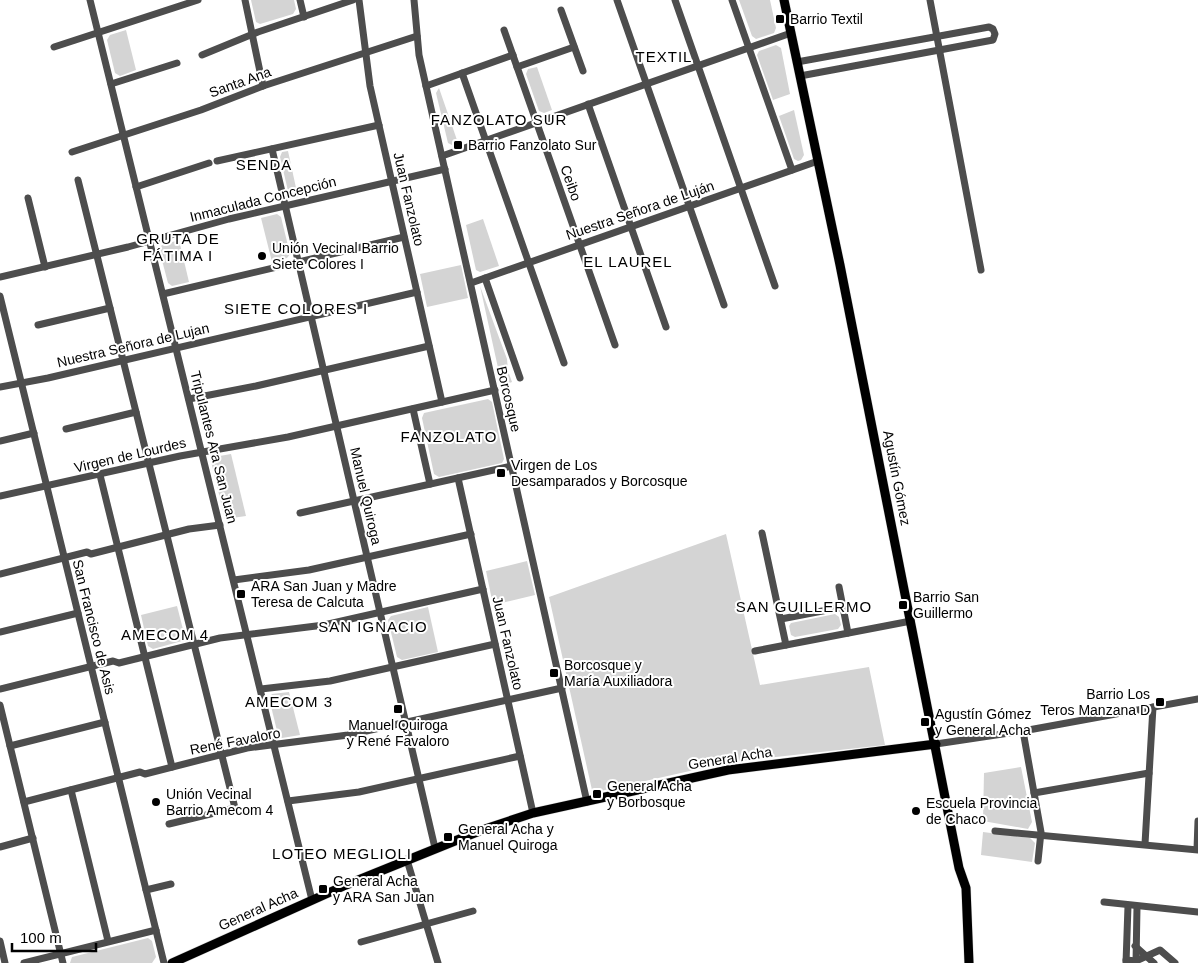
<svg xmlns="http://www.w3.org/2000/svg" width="1198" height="963" font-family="Arial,sans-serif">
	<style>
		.green { fill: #d4d4d4 }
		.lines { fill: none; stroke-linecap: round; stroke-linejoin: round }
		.major-casing { stroke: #dbdbdb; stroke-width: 10 }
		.minor { stroke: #4d4d4d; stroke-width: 7 }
		.major { stroke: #000; stroke-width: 9 }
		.poi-dot { fill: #000; stroke: #fff; stroke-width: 2 }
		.labels { text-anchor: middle; stroke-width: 4; stroke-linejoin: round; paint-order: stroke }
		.poi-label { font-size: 14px; fill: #000; stroke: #fff; text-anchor: start }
		.street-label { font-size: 14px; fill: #000; stroke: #fff }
		.neighbourhood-label { font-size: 15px; letter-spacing: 1px; fill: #000; stroke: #fff }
	</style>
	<rect width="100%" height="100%" fill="#fff"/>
	<g class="green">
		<polygon points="251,0 294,0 296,9 293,14 260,24 256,22"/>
		<polygon points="739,0 770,0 776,28 774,33 756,39 752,36"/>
		<polygon points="126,30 136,70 120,76 115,73 107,40 110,35"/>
		<polygon points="776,45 781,48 790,94 773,100 757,55 759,51"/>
		<polygon points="537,67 552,110 544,113 539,111 526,74 528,69"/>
		<polygon points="439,88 458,143 452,145 448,143 436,93"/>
		<polygon points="794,110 804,155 801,160 798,161 794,159 779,116"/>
		<polygon points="288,151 298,197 293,198 289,195 280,157 282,152"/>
		<polygon points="277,214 281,217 290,254 287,258 272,262 261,218"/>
		<polygon points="483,219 499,266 480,272 476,270 466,225"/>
		<polygon points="179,240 189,282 172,286 168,283 159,249 162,245"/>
		<polygon points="461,265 468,298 427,307 420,274"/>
		<polygon points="480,286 507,359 508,371 512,382 502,386"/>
		<polygon points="488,399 492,402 504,459 502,463 439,477 434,474 422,418 424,413"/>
		<polygon points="231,454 246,516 225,519 211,461 214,457"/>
		<polygon points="726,534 760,685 869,667 885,745 730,762 596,792 592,790 549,597"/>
		<polygon points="527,561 535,595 493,605 486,571"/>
		<polygon points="177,606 185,637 182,641 153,649 148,646 141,615"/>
		<polygon points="428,607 438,652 402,660 397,657 388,620 391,616"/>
		<polygon points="835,614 839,617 841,625 838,629 795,637 791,635 789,626 791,623"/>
		<polygon points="289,692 300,735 282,738 278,735 269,698 272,694"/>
		<polygon points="1021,767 1032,822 1028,829 983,821 984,773"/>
		<polygon points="983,832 1030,838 1035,843 1032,862 981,855"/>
		<polygon points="148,938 152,941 156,957 152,963 70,963 72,957"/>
	</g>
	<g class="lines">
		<g class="major-casing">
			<g id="major">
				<polyline points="784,0 840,265 959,868 966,888 969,963"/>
				<polyline points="172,963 346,885 482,830 533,813 728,770 936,744"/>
			</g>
		</g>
		<g class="minor">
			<polyline points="90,0 312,900"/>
			<polyline points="245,0 263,86"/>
			<polyline points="300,0 304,17"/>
			<polyline points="359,0 370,86 442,402"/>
			<polyline points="414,0 419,55 587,802"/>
			<polyline points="617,0 724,305"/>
			<polyline points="675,0 775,286"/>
			<polyline points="732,0 792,170"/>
			<polyline points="930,0 981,270"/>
			<polyline points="561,10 583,71"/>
			<polyline points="504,30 615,345"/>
			<polyline points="54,47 198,0"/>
			<polyline points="202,55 258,32 353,0"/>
			<polyline points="797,62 989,27 993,29 995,34 993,40 800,76"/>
			<polyline points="517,67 574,47"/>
			<polyline points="462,73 564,363"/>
			<polyline points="111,84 177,63"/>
			<polyline points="426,86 513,55"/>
			<polyline points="588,104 666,327"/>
			<polyline points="272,149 435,848"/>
			<polyline points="72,152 201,110 263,86 417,36"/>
			<polyline points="442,156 791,33"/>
			<polyline points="217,161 379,125"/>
			<polyline points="78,180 235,808 169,824"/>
			<polyline points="136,187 209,163"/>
			<polyline points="28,198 45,267"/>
			<polyline points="0,277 128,247 229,219 445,169"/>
			<polyline points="485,278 520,378"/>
			<polyline points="471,283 818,161"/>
			<polyline points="163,294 404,237"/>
			<polyline points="0,296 164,963"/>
			<polyline points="38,325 110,308"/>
			<polyline points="0,387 48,378 417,292"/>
			<polyline points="189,399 256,386 429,346"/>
			<polyline points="413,409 430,484"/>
			<polyline points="66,429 136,412"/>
			<polyline points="0,441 34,433"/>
			<polyline points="100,475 172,767"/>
			<polyline points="458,478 533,813"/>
			<polyline points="0,496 180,456 288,437 495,390"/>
			<polyline points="300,513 512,466"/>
			<polyline points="762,533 786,645"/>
			<polyline points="0,574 87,552 91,554 189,529 220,525"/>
			<polyline points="234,580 309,570 471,534"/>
			<polyline points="839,587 848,633"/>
			<polyline points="781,619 843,607"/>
			<polyline points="0,632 78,613"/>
			<polyline points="755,651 911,621"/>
			<polyline points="0,689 113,661 119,663 220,638 324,625 483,589"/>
			<polyline points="261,689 330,681 495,644"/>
			<polyline points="0,705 63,963"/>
			<polyline points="1023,731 1041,832 1038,861"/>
			<polyline points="936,744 1023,731 1198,699"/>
			<polyline points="10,746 105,722"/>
			<polyline points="71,790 108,941"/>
			<polyline points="1034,793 1149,773"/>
			<polyline points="288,801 359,792 520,756"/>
			<polyline points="24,802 140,772 145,774 247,748 348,735 562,688"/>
			<polyline points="995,831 1198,850"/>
			<polyline points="1145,844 1153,707"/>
			<polyline points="0,847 33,838"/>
			<polyline points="1197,849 1198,821"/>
			<polyline points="407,860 438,963"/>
			<polyline points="146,890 171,884"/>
			<polyline points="1104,902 1198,912"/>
			<polyline points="0,941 5,963"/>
			<polyline points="361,942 473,911"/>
			<polyline points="1135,946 1154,963"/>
			<polyline points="1126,960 1136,961 1160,950 1175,963"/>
			<polyline points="24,963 156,930"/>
			<polyline points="1126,963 1128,906"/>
			<polyline points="1136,963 1137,907"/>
		</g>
		<use href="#major" class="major"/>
	</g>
	<g class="poi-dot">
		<rect x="775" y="14" width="10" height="10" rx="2.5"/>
		<rect x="453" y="140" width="10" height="10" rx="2.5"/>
		<circle cx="262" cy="256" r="5"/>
		<rect x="496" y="468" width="10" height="10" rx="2.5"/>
		<rect x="236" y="589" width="10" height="10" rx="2.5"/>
		<rect x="898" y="600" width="10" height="10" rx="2.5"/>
		<rect x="549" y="668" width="10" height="10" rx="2.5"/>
		<rect x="1155" y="697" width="10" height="10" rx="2.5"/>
		<rect x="393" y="704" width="10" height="10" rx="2.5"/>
		<rect x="920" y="717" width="10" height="10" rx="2.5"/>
		<rect x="592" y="789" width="10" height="10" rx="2.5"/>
		<circle cx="156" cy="802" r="5"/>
		<circle cx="916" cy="811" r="5"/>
		<rect x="443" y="832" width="10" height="10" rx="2.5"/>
		<rect x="318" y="884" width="10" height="10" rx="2.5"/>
	</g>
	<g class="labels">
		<g class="poi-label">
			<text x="790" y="24">Barrio Textil</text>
			<text x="468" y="150">Barrio Fanzolato Sur</text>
			<text x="272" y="253">Unión Vecinal Barrio<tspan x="272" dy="16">Siete Colores I</tspan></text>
			<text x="511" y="470">Virgen de Los<tspan x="511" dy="16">Desamparados y Borcosque</tspan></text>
			<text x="251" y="591">ARA San Juan y Madre<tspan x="251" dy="16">Teresa de Calcuta</tspan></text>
			<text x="913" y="602">Barrio San<tspan x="913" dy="16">Guillermo</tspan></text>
			<text x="564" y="670">Borcosque y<tspan x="564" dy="16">María Auxiliadora</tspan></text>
			<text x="1150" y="699" text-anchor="end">Barrio Los<tspan x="1150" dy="16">Teros Manzana D</tspan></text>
			<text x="935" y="719">Agustín Gómez<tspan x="935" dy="16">y General Acha</tspan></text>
			<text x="398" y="730" text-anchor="middle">Manuel Quiroga<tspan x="398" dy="16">y René Favaloro</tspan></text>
			<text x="607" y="791">General Acha<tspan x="607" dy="16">y Borbosque</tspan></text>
			<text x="166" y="799">Unión Vecinal<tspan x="166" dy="16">Barrio Amecom 4</tspan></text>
			<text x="926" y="808">Escuela Provincia<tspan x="926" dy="16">de Chaco</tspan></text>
			<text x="458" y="834">General Acha y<tspan x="458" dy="16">Manuel Quiroga</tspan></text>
			<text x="333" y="886">General Acha<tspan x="333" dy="16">y ARA San Juan</tspan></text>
		</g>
		<g class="street-label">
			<text transform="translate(240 82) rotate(-20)" y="5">Santa Ana</text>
			<text transform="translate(571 183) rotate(71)" y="5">Ceibo</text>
			<text transform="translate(263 199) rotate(-14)" y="5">Inmaculada Concepción</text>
			<text transform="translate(409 199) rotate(77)" y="5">Juan Fanzolato</text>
			<text transform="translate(640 210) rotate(-19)" y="5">Nuestra Señora de Luján</text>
			<text transform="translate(133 345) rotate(-13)" y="5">Nuestra Señora de Lujan</text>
			<text transform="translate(509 399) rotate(77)" y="5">Borcosque</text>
			<text transform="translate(214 447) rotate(76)" y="5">Tripulantes Ara San Juan</text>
			<text transform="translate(130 455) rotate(-13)" y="5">Virgen de Lourdes</text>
			<text transform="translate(897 478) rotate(79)" y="5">Agustín Gómez</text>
			<text transform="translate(366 496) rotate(77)" y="5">Manuel Quiroga</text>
			<text transform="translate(94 627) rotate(76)" y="5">San Francisco de Asis</text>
			<text transform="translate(508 643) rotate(77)" y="5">Juan Fanzolato</text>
			<text transform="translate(235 741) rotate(-11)" y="5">René Favaloro</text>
			<text transform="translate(730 758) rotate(-9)" y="5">General Acha</text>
			<text transform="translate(258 909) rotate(-24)" y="5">General Acha</text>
		</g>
		<g class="neighbourhood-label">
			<text x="664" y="62">TEXTIL</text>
			<text x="499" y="125">FANZOLATO SUR</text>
			<text x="264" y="170">SENDA</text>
			<text x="178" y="244">GRUTA DE<tspan x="178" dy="17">FÁTIMA I</tspan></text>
			<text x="628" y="267">EL LAUREL</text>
			<text x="296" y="314">SIETE COLORES I</text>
			<text x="449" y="442">FANZOLATO</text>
			<text x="804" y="612">SAN GUILLERMO</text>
			<text x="373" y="632">SAN IGNACIO</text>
			<text x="165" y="640">AMECOM 4</text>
			<text x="289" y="707">AMECOM 3</text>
			<text x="342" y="859">LOTEO MEGLIOLI</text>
		</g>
	</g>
	<path d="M12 943v8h84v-8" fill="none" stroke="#000000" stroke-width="2.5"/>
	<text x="20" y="943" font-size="15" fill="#000000" stroke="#ffffff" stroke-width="4" paint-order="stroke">100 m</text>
</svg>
